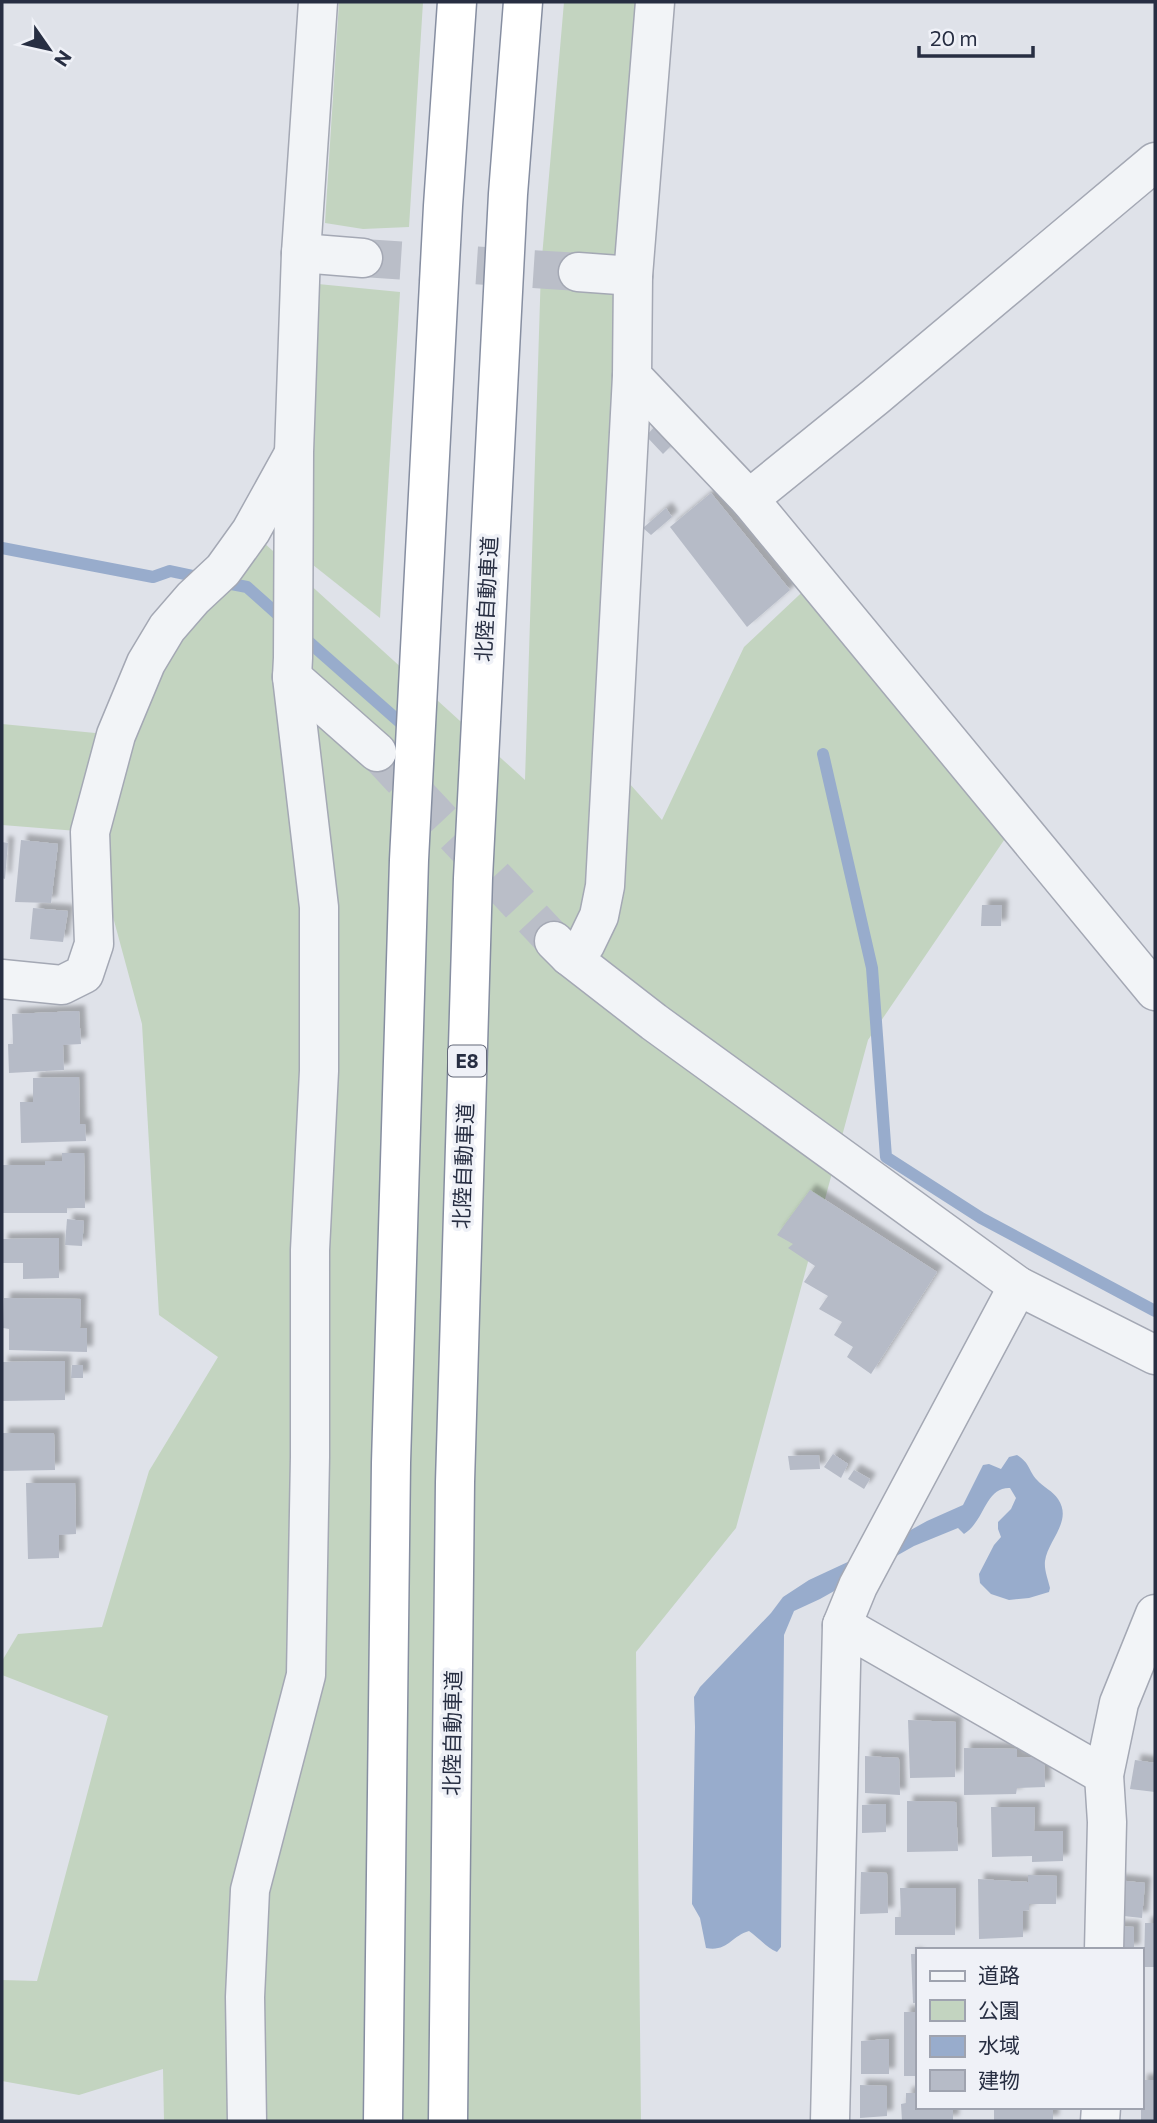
<svg xmlns="http://www.w3.org/2000/svg" width="1157" height="2123" font-family="Commissioner,'Noto Sans JP',sans-serif">
	<style>
		.green { fill: #c3d4c0 }
		.water { fill: #98accc }
		.lines { fill: none; stroke-linecap: round; stroke-linejoin: round }
		.stream { stroke: #98accc; stroke-width: 12 }
		.building { fill: #b6bbc7; filter: url(#shadow) }
		.minor-tunnel { stroke: #babec8; stroke-width: 38; stroke-dasharray: 38 19; stroke-linecap: butt }
		.minor-casing { stroke: #a4a8b4; stroke-width: 41 }
		.highway-casing { stroke: #868ea1; stroke-width: 41 }
		.minor { stroke: #f2f4f7; stroke-width: 38 }
		.highway { stroke: #fff; stroke-width: 38 }
		.labels { text-anchor: middle; stroke-width: 7; stroke-linejoin: round; paint-order: stroke }
		.shield { fill: #eff1f7; stroke: #636878; stroke-width: 2 }
		.shield-label { font-size: 19px; font-weight: bold; fill: #272e42 }
		.street-label { font-size: 21px; fill: #272e42; stroke: #eff1f7 }
	</style>
	<defs>
		<filter id="shadow"><feDropShadow dx="6" dy="-6" stdDeviation="2" flood-color="#0004"/></filter>
	</defs>
	<rect width="100%" height="100%" fill="#dfe2e9"/>
	<g class="green">
		<polygon points="339,2 423,2 409,227 363,229 325,223"/>
		<polygon points="564,2 658,2 612,764 662,820 744,647 815,580 1015,824 868,1040 736,1528 636,1652 641,2121 164,2121 163,2069 79,2095 2,2081 2,1980 37,1981 108,1716 2,1675 2,1661 18,1634 102,1627 149,1471 218,1357 159,1315 142,1024 90,832 2,825 2,724 116,735 251,531 525,780 541,269"/>
		<polygon points="318,284 400,292 380,618 308,561"/>
	</g>
	<path class="water" d="M1017,1455C1030,1463 1028,1470 1037,1480C1043,1487 1053,1491 1058,1499C1073,1521 1048,1540 1045,1561C1044,1570 1048,1579 1050,1588L1049,1592L1029,1598L1009,1600L991,1594L980,1583L979,1574L994,1545L1001,1537L998,1529V1522L1011,1509L1016,1498L1010,1488C985,1487 985,1521 964,1534L958,1528L914,1546L820,1599L794,1611L784,1635L781,1947L777,1952C766,1947 759,1938 749,1931C731,1936 728,1952 706,1948L700,1918L692,1904L695,1727L694,1697L700,1687L771,1613L783,1597L809,1580L880,1547L927,1521L963,1505L983,1465L989,1464L1001,1469L1009,1457Z"/>
	<g class="lines">
		<g class="stream">
			<polyline points="2,548 153,577 170,571 203,578"/>
			<polyline points="221,582 247,587 284,620"/>
			<polyline points="301,635 403,725"/>
			<polyline points="823,754 872,968 886,1157 981,1218 1155,1311"/>
		</g>
	</g>
	<g class="building">
		<polygon points="656,425 674,443 663,454 646,436"/>
		<polygon points="711,493 790,590 747,627 670,527"/>
		<polygon points="666,508 672,517 651,535 643,528"/>
		<polygon points="21,840 58,844 51,903 15,902"/>
		<polygon points="2,842 8,843 5,879 2,878"/>
		<polygon points="982,905 1002,905 1001,926 981,926"/>
		<polygon points="33,908 68,911 63,942 30,939"/>
		<polygon points="79,1011 81,1044 63,1045 64,1070 9,1073 8,1044 13,1044 12,1014"/>
		<polygon points="79,1077 80,1124 85,1124 86,1141 21,1143 20,1102 33,1102 33,1078"/>
		<polygon points="62,1153 84,1153 85,1208 67,1208 67,1213 2,1213 2,1165 45,1165 45,1161 62,1161"/>
		<polygon points="810,1190 937,1272 871,1374 847,1357 853,1347 834,1335 842,1322 819,1309 828,1296 804,1282 815,1266 788,1248 793,1244 777,1235"/>
		<polygon points="67,1219 84,1221 82,1246 65,1245"/>
		<polygon points="59,1238 59,1278 23,1279 23,1263 2,1263 2,1239"/>
		<polygon points="4,1298 81,1299 80,1328 87,1328 87,1352 9,1350 9,1329 3,1328"/>
		<polygon points="65,1361 65,1400 2,1401 2,1362"/>
		<polygon points="72,1365 83,1365 83,1378 71,1378"/>
		<polygon points="2,1433 54,1433 55,1470 2,1471"/>
		<polygon points="833,1454 848,1464 841,1478 824,1467"/>
		<polygon points="819,1455 820,1469 790,1470 788,1456"/>
		<polygon points="854,1470 870,1479 864,1489 848,1479"/>
		<polygon points="26,1483 75,1483 76,1534 59,1535 59,1558 28,1559"/>
		<polygon points="908,1720 956,1722 955,1777 910,1778"/>
		<polygon points="964,1748 1017,1749 1017,1757 1044,1758 1045,1787 1017,1788 1016,1794 964,1795"/>
		<polygon points="865,1756 899,1758 900,1795 865,1793"/>
		<polygon points="1135,1760 1155,1763 1155,1792 1130,1789"/>
		<polygon points="907,1801 956,1802 958,1851 907,1852"/>
		<polygon points="886,1804 886,1832 862,1833 862,1805"/>
		<polygon points="991,1807 1035,1807 1034,1831 1063,1831 1063,1861 1032,1862 1032,1856 992,1857"/>
		<polygon points="861,1872 887,1873 888,1913 860,1914"/>
		<polygon points="1028,1875 1057,1876 1056,1904 1029,1904 1029,1910 1023,1911 1023,1937 979,1939 978,1879 1028,1882"/>
		<polygon points="1117,1880 1145,1883 1142,1918 1114,1915"/>
		<polygon points="900,1888 956,1888 955,1935 895,1935 895,1917 901,1917"/>
		<polygon points="1145,1923 1155,1923 1155,1967 1144,1967"/>
		<polygon points="1111,1926 1134,1927 1134,1950 1112,1950"/>
		<polygon points="911,1954 917,1954 917,2003 913,2003"/>
		<rect x="904" y="2012" width="13" height="64"/>
		<polygon points="889,2039 889,2074 861,2074 861,2041"/>
		<rect x="1141" y="2080" width="14" height="41"/>
		<polygon points="860,2085 887,2086 887,2116 860,2118"/>
		<polygon points="906,2093 917,2093 917,2107 953,2107 953,2121 902,2121 901,2104 906,2103"/>
		<rect x="994" y="2107" width="59" height="14"/>
	</g>
	<g class="lines">
		<g class="minor-tunnel">
			<polyline points="363,258 578,272"/>
			<polyline points="377,752 554,941"/>
		</g>
		<g class="minor-casing">
			<g id="minor">
				<polyline points="655,2 633,276 632,376 749,499 1155,991"/>
				<polyline points="301,253 363,258"/>
				<polyline points="578,272 633,276"/>
				<polyline points="749,499 875,397 1155,162"/>
				<polyline points="292,677 377,752"/>
				<polyline points="554,941 569,956 654,1022 1018,1286 1155,1355"/>
				<polyline points="569,956 585,945 599,916 605,886 632,376"/>
				<polyline points="2,979 62,985 84,974 94,944 90,832 116,735 146,663 167,628 193,598 223,570 251,531 292,457"/>
				<polyline points="842,1625 858,1586 1018,1286"/>
				<polyline points="1104,1950 1107,1822 1104,1775 1119,1703 1155,1614"/>
				<polyline points="247,2121 245,1997 250,1890 306,1675 310,1457 310,1250 319,1071 319,907 292,677 293,658 294,452 301,253 318,2"/>
				<polyline points="830,2121 842,1625 1104,1775"/>
				<polyline points="1100,2121 1101,2107"/>
			</g>
		</g>
		<g class="highway-casing">
			<g id="highway">
				<polyline points="383,2121 391,1463 409,860 443,206 457,2"/>
				<polyline points="448,2121 455,1482 473,878 508,194 523,2"/>
			</g>
		</g>
		<use href="#minor" class="minor"/>
		<use href="#highway" class="highway"/>
	</g>
	<g class="labels">
		<rect class="shield" x="448" y="1045.5" width="38" height="31" rx="5"/>
		<g class="shield-label">
			<text x="467" y="1068">E8</text>
		</g>
		<g class="street-label">
			<text transform="translate(487 599) rotate(-87)" y="7">北陸自動車道</text>
			<text transform="translate(464 1166) rotate(-88)" y="7">北陸自動車道</text>
			<text transform="translate(453 1733) rotate(-89)" y="7">北陸自動車道</text>
		</g>
	</g>
	<rect width="1157" height="2123" fill="none" stroke="#272e42" stroke-width="7"/>
	<rect x="916" y="1948" width="228" height="161" fill="#eff1f7" stroke="#9fa3af" stroke-width="2"/>
	<rect x="930" y="1971" width="35" height="10" fill="#f2f4f7" stroke="#9fa3af" stroke-width="2"/>
	<text x="978" y="1983" font-size="21" fill="#272e42">道路</text>
	<rect x="930" y="2000" width="35" height="21" fill="#c3d4c0" stroke="#9fa3af" stroke-width="2"/>
	<text x="978" y="2018" font-size="21" fill="#272e42">公園</text>
	<rect x="930" y="2036" width="35" height="21" fill="#98accc" stroke="#9fa3af" stroke-width="2"/>
	<text x="978" y="2053" font-size="21" fill="#272e42">水域</text>
	<rect x="930" y="2070" width="35" height="21" fill="#b6bbc7" stroke="#9fa3af" stroke-width="2"/>
	<text x="978" y="2088" font-size="21" fill="#272e42">建物</text>
	<g transform="translate(49 49) rotate(124)" stroke="#eff1f7" stroke-width="5" paint-order="stroke">
	<path d="M0-5L12 26L0 18L-12 26Z" fill="#272e42"/>
	<text y="-10" font-size="19" font-weight="bold" text-anchor="middle" fill="#272e42">N</text>
	</g>
	<path d="M919 46v10h114v-10" fill="none" stroke="#272e42" stroke-width="3.5"/>
	<text x="930" y="46" font-size="21" fill="#272e42" stroke="#eff1f7" stroke-width="5" paint-order="stroke">20 m</text>
</svg>
